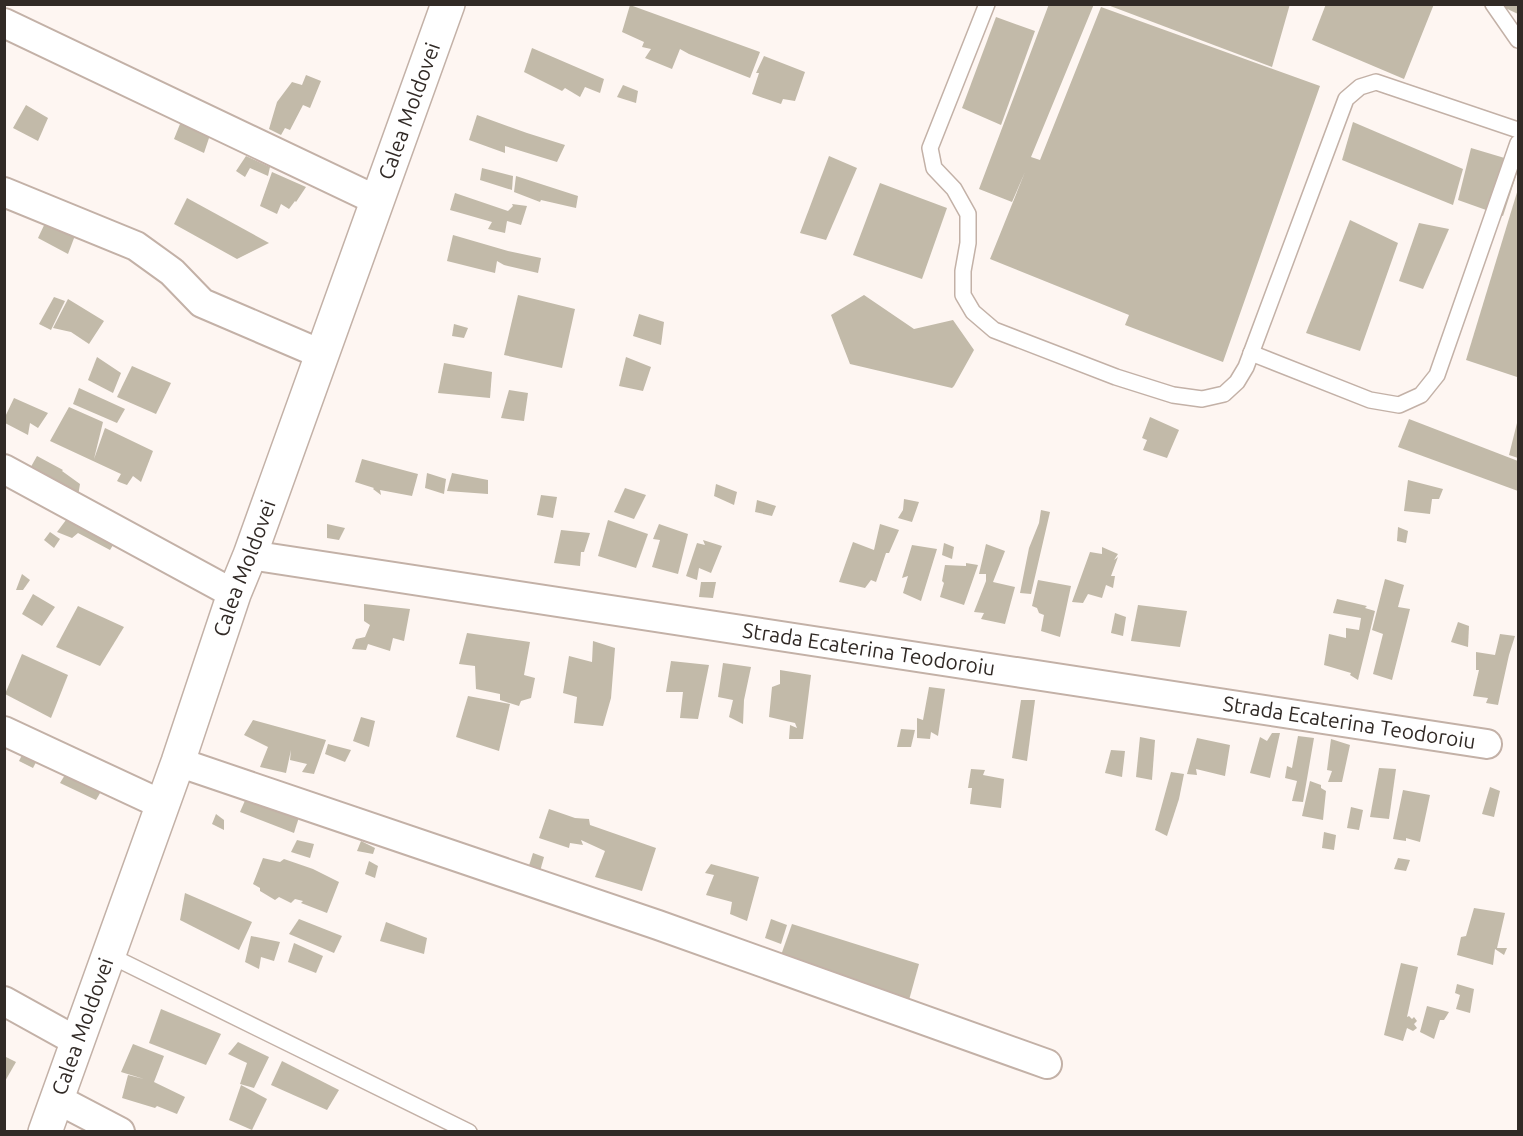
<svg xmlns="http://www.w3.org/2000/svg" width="1523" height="1136" font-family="Ubuntu,sans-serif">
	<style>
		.building { fill: #c2baa9 }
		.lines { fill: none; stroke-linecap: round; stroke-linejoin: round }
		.lane-casing { stroke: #c3b1a7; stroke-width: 18 }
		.street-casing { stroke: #c3b1a7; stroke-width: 32 }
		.primary-casing { stroke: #c3b1a7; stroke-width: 36 }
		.lane { stroke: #fff; stroke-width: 15 }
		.street { stroke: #fff; stroke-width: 28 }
		.primary { stroke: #fff; stroke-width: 33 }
		.labels { text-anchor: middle; stroke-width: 4.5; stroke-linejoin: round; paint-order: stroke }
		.street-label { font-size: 21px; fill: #312a26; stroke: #fff }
	</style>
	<rect width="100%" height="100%" fill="#fef6f2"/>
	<g class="building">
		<polygon points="1049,4 1094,4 1031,157 1040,160 1101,7 1320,86 1223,362 1125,325 1129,315 990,259 1025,172 1012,202 979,189"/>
		<polygon points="1105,4 1290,4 1272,67"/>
		<polygon points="1326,4 1434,4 1404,79 1312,40"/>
		<polygon points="1502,4 1518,4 1518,14 1501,6"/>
		<polygon points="630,5 760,52 750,78 689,54 680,49 672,69 645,58 651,49 642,47 644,42 622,32"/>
		<polygon points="996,17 1035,31 1001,125 962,108"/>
		<polygon points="532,48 604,79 600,93 585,87 580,97 565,88 562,91 524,72"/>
		<polygon points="764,56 805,72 795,101 783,99 781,104 752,94 759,73 756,73"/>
		<polygon points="306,75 321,81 310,108 303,105 290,130 285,128 281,135 269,129 277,102 292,82 302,85"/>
		<polygon points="623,85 638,91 636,103 617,97"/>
		<polygon points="26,105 48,118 38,141 13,128"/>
		<polygon points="477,115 527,133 565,145 557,162 505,146 505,153 469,140"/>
		<polygon points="182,119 211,132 204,153 174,139"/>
		<polygon points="1353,122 1463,169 1453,205 1342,160"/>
		<polygon points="1471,148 1518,162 1518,170 1503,216 1458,200"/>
		<polygon points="246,156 270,167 268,176 250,168 245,177 236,171"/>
		<polygon points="829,156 857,168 826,240 800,233"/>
		<polygon points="482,168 513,176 512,190 480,180"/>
		<polygon points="272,172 306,187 296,202 295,201 289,209 281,204 277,214 260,206"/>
		<polygon points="516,176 578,196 576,208 541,200 540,202 514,192"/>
		<polygon points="880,183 947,208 922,279 853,255"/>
		<polygon points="1518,189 1518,374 1517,377 1466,360"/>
		<polygon points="455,193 508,211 513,206 512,204 527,206 521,225 507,221 505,233 488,229 492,222 450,210"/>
		<polygon points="187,198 269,243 237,259 174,224"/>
		<polygon points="47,219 76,233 68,254 38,238"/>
		<polygon points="1350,220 1398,243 1360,351 1306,333"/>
		<polygon points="1419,223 1449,229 1423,289 1399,281"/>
		<polygon points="453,235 508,251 541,258 538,273 504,265 497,261 495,273 447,261"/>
		<polygon points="518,295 575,309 562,368 504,355"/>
		<polygon points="864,295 914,329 953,320 974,350 954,386 952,388 850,364 831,315"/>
		<polygon points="54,297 65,301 51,330 39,324"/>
		<polygon points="68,299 104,321 89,344 71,332 53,328"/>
		<polygon points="639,314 664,322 661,345 633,336"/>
		<polygon points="454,324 468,328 464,338 452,336"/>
		<polygon points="97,357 121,373 113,393 88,380"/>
		<polygon points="626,357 651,367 643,391 619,386"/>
		<polygon points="444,363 492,372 490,398 438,393"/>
		<polygon points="132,366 171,383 156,414 117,397"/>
		<polygon points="79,388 125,409 117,423 73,404"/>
		<polygon points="509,390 528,393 524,421 501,418"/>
		<polygon points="14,398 48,413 38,428 30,423 28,435 5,423 5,417"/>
		<polygon points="69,407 103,422 94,459 105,428 153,451 141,482 133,476 127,485 119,482 117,481 121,474 50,441"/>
		<polygon points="1150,417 1179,430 1167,458 1143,450 1147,440 1142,438"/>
		<polygon points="1409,419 1518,461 1518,491 1398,447"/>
		<polygon points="1518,419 1518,458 1509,455"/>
		<polygon points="37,456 63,470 62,471 80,484 78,496 28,472"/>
		<polygon points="362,459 418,474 412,496 380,490 381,495 373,489 374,488 355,482"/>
		<polygon points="427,473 446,479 444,494 425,488"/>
		<polygon points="452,473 488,480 488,494 447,491"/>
		<polygon points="1408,480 1443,489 1439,499 1432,499 1430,514 1404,511"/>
		<polygon points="716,484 737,492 734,505 714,496"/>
		<polygon points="625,488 646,495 634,519 614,512"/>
		<polygon points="541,495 557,497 553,518 537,515"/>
		<polygon points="904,499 919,502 912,522 898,518 903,510"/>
		<polygon points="757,500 776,506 772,516 755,512"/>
		<polygon points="1041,510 1050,512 1031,594 1020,593 1029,548 1039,523"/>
		<polygon points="72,512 119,535 110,550 78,533 72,538 57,532"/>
		<polygon points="608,520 648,534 636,568 598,556"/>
		<polygon points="327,524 345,528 339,540 327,538"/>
		<polygon points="659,524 688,534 678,574 652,567 660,540 653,539"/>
		<polygon points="880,524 899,530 889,553 886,553 876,582 871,580 865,588 839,582 853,542 874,550"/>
		<polygon points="1398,527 1408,531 1406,543 1397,541"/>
		<polygon points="561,530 590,533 584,552 581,552 580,566 554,563"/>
		<polygon points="50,532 60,539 54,548 44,540"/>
		<polygon points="703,540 722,546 711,573 699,568 697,580 686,576 697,543 705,545"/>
		<polygon points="944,543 954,547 952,559 942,555"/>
		<polygon points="986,544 1005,551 993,582 1015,587 1005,624 981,619 984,613 974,612 986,581 986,574 979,574"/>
		<polygon points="912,545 937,549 921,601 903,593 908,576 902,578"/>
		<polygon points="1102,547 1118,554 1114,560 1118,557 1111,576 1115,576 1113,588 1106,585 1102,598 1088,594 1083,603 1072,602 1090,552 1102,554"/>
		<polygon points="966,563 978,565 964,605 940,597 944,583 942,581 945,565 966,566"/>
		<polygon points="22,574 30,580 23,590 16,590"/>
		<polygon points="1385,579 1404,585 1398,607 1410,609 1392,680 1373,674 1383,634 1372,630"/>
		<polygon points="1038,580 1071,586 1060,637 1041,631 1044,615 1039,613 1037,608 1032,606"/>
		<polygon points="701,582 716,582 713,598 699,597"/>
		<polygon points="33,594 55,607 42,626 22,614"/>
		<polygon points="1337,599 1367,606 1365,608 1375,611 1358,680 1350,675 1351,673 1324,665 1329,634 1346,638 1346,628 1359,630 1361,618 1333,613"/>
		<polygon points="364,604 410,609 404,641 393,638 390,651 368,644 366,650 352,649 356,639 365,637 370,625 364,621"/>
		<polygon points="1138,605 1187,611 1180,647 1131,641"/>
		<polygon points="78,606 124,627 100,666 56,647"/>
		<polygon points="1115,613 1126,617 1123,636 1111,633"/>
		<polygon points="1458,622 1469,626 1468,647 1451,642"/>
		<polygon points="467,633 530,642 524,675 535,678 531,698 521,701 519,706 500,700 500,694 476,689 475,666 459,664"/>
		<polygon points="1500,634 1515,636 1509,655 1498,705 1486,703 1488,698 1473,696 1479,670 1476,670 1476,652 1495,655"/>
		<polygon points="593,641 615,648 611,698 603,726 574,723 577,697 563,693 569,656 592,662"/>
		<polygon points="22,654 68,675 51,718 5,694"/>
		<polygon points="671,661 709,665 698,719 680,718 683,692 666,692"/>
		<polygon points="723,663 751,667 744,700 743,724 729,717 733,700 718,697"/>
		<polygon points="780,670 811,675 803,739 789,739 790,725 797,728 795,723 769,717 772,687 780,684"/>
		<polygon points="929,687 945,689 938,736 931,732 930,739 917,738 917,718 923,720"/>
		<polygon points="468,696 510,704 499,751 456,737"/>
		<polygon points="1021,700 1035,700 1027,761 1012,758"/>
		<polygon points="361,717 375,721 369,747 353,741"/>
		<polygon points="253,720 326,740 314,774 302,772 307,764 290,760 291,750 286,773 260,767 268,747 244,735"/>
		<polygon points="901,729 915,730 911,747 897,747"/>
		<polygon points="1272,733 1280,733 1270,778 1250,773 1260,737 1267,741"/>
		<polygon points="1298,736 1314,738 1303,802 1292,801 1297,781 1285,778 1287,766 1292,768"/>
		<polygon points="31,737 46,743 33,768 19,761"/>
		<polygon points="1140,737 1155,740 1152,780 1136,777"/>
		<polygon points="1197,738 1230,745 1225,776 1196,769 1197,775 1187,774"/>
		<polygon points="1331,739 1350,745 1342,782 1328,782 1332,771 1327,770"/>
		<polygon points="328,744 351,750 345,762 325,754"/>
		<polygon points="1111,750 1125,751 1122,777 1105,773"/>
		<polygon points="79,752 113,771 96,800 60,783"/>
		<polygon points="1379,768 1396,769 1389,819 1370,817"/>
		<polygon points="971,769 985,770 983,775 1004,779 1001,808 970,804 972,788 968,788"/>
		<polygon points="1171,772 1184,774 1179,799 1167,836 1155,830"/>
		<polygon points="1310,781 1321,785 1321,788 1326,791 1323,820 1302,816"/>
		<polygon points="1490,787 1500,791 1494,817 1482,814"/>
		<polygon points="1403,790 1430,795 1420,842 1406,838 1406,841 1393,839"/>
		<polygon points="247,796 300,814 294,833 240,812"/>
		<polygon points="1351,807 1363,810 1359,830 1347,828"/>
		<polygon points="549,809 575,818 589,819 590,825 656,848 642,891 595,877 605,851 581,840 583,845 570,843 569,848 539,838"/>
		<polygon points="216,814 224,820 224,830 212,824"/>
		<polygon points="1324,832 1336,835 1334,850 1322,848"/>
		<polygon points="297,840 314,844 310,858 291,852"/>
		<polygon points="361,841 375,848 373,854 357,851"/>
		<polygon points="533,853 544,857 539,875 527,872"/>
		<polygon points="263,858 280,862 284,859 313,869 339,882 327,913 301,903 303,901 295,899 291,903 279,897 275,900 260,891 260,888 253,884"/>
		<polygon points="1398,858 1410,860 1406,871 1394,869"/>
		<polygon points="369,861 378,866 375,878 365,874"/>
		<polygon points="711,864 759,877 747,921 730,914 732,902 706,895 714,875 705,873"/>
		<polygon points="185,893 252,922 239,950 180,920"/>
		<polygon points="1474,908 1505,913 1497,948 1507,948 1504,955 1495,949 1493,965 1457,955 1461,937 1466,936"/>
		<polygon points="299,919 342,936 334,953 289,934"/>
		<polygon points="771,919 787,925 781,944 765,938"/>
		<polygon points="386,922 427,938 424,954 380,941"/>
		<polygon points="792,924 919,964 909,1000 780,958"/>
		<polygon points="251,936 280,942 274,961 261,957 259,969 245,962"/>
		<polygon points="294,943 323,956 316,973 288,962"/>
		<polygon points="1401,963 1418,967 1407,1017 1409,1016 1412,1019 1414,1017 1417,1021 1414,1024 1417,1028 1413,1031 1407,1028 1403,1041 1384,1035"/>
		<polygon points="1457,984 1474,989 1470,1013 1456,1009 1460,995 1455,993"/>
		<polygon points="1427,1006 1449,1012 1444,1020 1440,1020 1434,1039 1420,1032"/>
		<polygon points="161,1009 221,1034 206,1065 149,1043"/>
		<polygon points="238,1042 269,1057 254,1088 240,1084 247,1063 228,1054"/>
		<polygon points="133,1044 164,1056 154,1082 185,1097 177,1114 157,1106 155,1108 122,1098 128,1075 144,1079 121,1072"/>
		<polygon points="4,1056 16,1062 4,1083"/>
		<polygon points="282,1061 339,1090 327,1110 271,1085"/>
		<polygon points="241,1085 267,1099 252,1130 229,1120"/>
	</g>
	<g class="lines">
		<g class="lane-casing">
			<g id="lane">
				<polyline points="987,4 930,148 934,168 954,189 968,214 968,243 963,271 963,295 973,312 994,330 1116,377 1173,395 1202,399 1224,394 1237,382 1246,367 1346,99 1360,87 1376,82 1518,130"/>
				<polyline points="1493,4 1518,40"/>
				<polyline points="1251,353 1370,400 1399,405 1421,395 1437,375 1518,143"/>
				<polyline points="109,955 469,1132"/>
			</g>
		</g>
		<g class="street-casing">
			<g id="street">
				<polyline points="4,23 376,200"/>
				<polyline points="4,192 136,246 172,272 202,303 321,354"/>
				<polyline points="4,469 234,594"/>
				<path id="s1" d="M250,555L1487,744"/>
				<polyline points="4,731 163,805"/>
				<polyline points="178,762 658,925 1047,1064"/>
				<polyline points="4,1001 78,1042"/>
				<polyline points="57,1099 120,1132"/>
			</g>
		</g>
		<g class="primary-casing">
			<g id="primary">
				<path id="s2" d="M45,1132L178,762L234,594L250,555L448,4"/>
			</g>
		</g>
		<use href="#lane" class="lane"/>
		<use href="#street" class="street"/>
		<use href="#primary" class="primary"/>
	</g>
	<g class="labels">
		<g class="street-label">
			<text dy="7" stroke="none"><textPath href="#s2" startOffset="1084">Calea Moldovei</textPath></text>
			<text dy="7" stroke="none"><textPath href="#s2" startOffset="598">Calea Moldovei</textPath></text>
			<text dy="7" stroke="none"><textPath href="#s1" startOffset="626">Strada Ecaterina Teodoroiu</textPath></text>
			<text dy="7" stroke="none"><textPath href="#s1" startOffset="1112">Strada Ecaterina Teodoroiu</textPath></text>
			<text dy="7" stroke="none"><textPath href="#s2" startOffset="112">Calea Moldovei</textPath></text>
		</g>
	</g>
	<rect width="1523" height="1136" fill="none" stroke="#312a26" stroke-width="12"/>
</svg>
